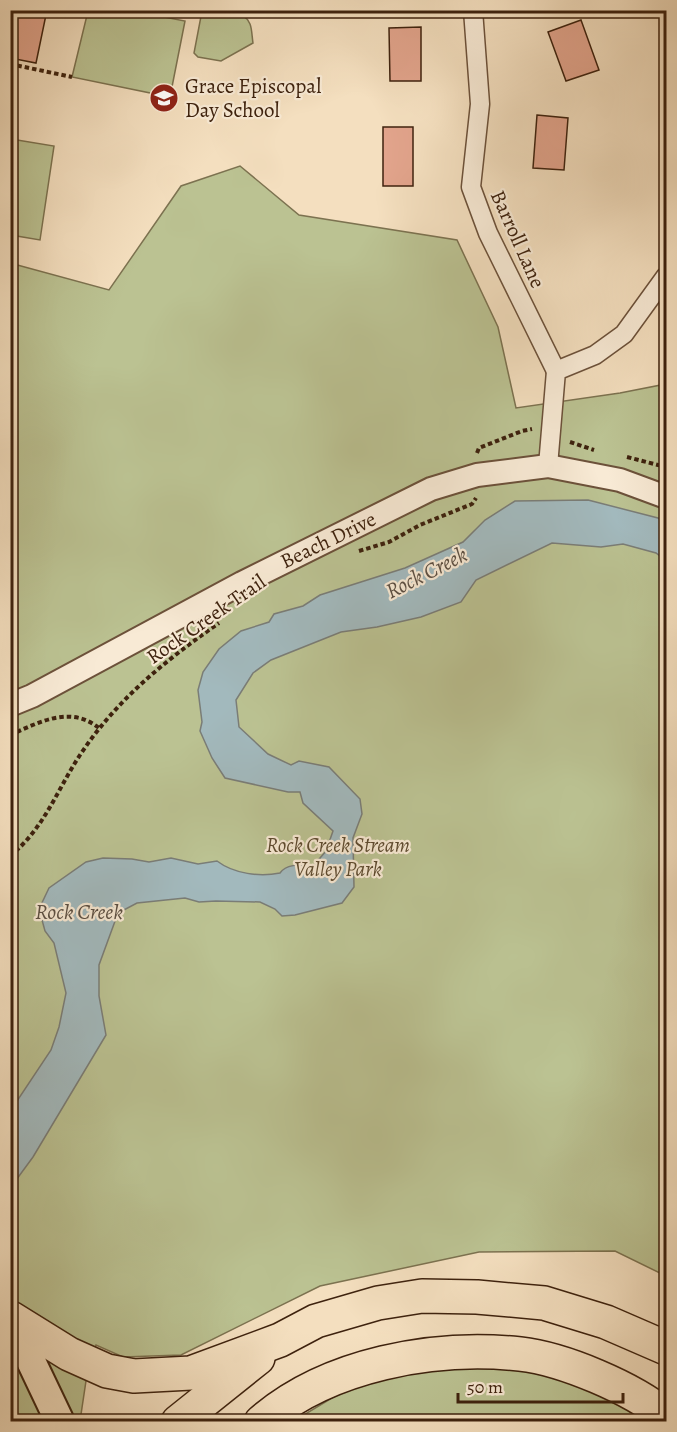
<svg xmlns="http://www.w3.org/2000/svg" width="677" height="1432" font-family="Alegreya,serif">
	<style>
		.green { fill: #bbc292; stroke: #7c7250; stroke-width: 1.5 }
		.water { fill: #a2b9bd; stroke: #7a7d77; stroke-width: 1.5 }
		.building { fill: #e2a48c; stroke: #3e220e; stroke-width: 1.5 }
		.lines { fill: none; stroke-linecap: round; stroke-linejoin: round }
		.minor-casing { stroke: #6c513a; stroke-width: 21 }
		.tertiary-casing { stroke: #6c513a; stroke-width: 26 }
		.primary-casing { stroke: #3e220e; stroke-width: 32 }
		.motorway-casing { stroke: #3e220e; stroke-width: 36 }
		.path { stroke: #3e220e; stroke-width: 4; stroke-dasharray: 4.5 3; stroke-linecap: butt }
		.minor { stroke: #f8ead5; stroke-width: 18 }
		.tertiary { stroke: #f8ead5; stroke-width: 22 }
		.primary { stroke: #f4dfbf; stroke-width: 28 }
		.motorway { stroke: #f4dfbf; stroke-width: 33 }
		.labels { text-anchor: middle; stroke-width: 4.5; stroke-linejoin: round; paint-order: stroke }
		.poi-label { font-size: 21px; fill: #3e220e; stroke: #f8ead5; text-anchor: start }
		.street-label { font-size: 21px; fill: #3e220e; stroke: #f8ead5 }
		.park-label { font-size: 21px; font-style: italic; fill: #5d4a2f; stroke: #f8ead5 }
		.water-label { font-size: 22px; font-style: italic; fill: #5c4f43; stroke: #f8ead5 }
	</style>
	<rect width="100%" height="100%" fill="#f4dfbf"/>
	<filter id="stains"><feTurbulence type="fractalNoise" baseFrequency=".00333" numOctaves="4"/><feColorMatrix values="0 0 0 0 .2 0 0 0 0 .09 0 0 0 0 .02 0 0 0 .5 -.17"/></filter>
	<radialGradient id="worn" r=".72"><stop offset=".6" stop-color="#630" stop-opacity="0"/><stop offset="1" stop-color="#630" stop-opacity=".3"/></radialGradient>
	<g class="green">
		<polygon points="88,11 133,11 185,21 170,97 72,77"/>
		<path d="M202,11C217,10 243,7 250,24C252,29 252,37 253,43L221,61L198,57L194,53Z"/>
		<polygon points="11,139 54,146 40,240 11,235"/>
		<polygon points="240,166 299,215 457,240 498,327 516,408 620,393 666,384 666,1276 615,1251 479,1252 320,1286 181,1355 123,1357 96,1345 86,1381 80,1421 11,1421 10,263 109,290 181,186"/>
		<polygon points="512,1360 590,1381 660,1422 292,1422 355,1384 432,1361"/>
	</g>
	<path class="water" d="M588,500L658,518L666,523V561L656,553L623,544L601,547L552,543L476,580L461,602L421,617L377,627L341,632L271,660L253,673L236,700L239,727L268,754L291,765L299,761L329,767L360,799L362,814L353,838L354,887L342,903L295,915L282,916L275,909L260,902L216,901L199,902L185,898L137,903L118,913L99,965V996L106,1035L33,1157L11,1187V1110L51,1050L59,1027L66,993L54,943L45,931L39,909L49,888L86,862L103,858L132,859L149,862L171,858L198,864L217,861C234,874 260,877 280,873C287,863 303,865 314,865L326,851L333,831L303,803L300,792H288L225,778L212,758L200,731L202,722L198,690L203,672L219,649L241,631L269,622L274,614L303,606L320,595L405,568L463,542L485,520L515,501Z"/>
	<g class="building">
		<polygon points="10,10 47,10 36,63 10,58"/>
		<polygon points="581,20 599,70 566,81 548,32"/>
		<polygon points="421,27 421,81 390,81 389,28"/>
		<polygon points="537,115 568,118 564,170 533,168"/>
		<rect x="383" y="127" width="30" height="59"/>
	</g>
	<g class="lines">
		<g class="minor-casing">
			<g id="minor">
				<polyline points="473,10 480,104 471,187 488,233 556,371"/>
				<polyline points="548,466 556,371 595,355 624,334 666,276"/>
			</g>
		</g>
		<g class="tertiary-casing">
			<polyline id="tertiary" points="10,705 32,696 242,583 431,489 477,475 548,466 620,480 666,497"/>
		</g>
		<g class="primary-casing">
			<polyline id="primary" points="10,1317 60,1422"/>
		</g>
		<g class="motorway-casing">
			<g id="motorway">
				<polyline points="11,1318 69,1354 107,1371 134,1376 191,1373 280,1340 316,1321 378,1303 422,1296 477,1297 544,1303 606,1322 666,1348"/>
				<polyline points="178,1422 258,1358"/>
				<path d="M261,1422C328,1364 434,1345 520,1354C564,1359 632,1388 666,1416"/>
			</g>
		</g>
		<g class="path">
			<polyline points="133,10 137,10"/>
			<polyline points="10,64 72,77"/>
			<polyline points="570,442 594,450"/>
			<polyline points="477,453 479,448 522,431 532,429"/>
			<polyline points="627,457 666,467"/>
			<polyline points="359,551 389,542 420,525 472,504 476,498"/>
			<path d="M10,735C40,722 70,705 99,728"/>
			<path d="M10,856C44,829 57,790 80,755C116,700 166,660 219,623"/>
		</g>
		<use href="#minor" class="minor"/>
		<use href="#tertiary" class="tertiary"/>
		<use href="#primary" class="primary"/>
		<use href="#motorway" class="motorway"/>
	</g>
	<defs>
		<g id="school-disc" transform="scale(1.5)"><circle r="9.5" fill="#8f2418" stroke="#f8ead5"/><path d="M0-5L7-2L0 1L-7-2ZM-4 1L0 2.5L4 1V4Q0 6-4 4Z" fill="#fff"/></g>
	</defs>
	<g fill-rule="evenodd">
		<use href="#school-disc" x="164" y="98"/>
	</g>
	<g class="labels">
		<g class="poi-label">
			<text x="185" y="93">Grace Episcopal<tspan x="185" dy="24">Day School</tspan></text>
		</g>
		<g class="street-label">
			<text transform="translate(518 239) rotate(66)" y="7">Barroll Lane</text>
			<text transform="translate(328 540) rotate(-26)" y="7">Beach Drive</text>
			<text transform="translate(206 619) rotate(-35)" y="7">Rock Creek Trail</text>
		</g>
		<g class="park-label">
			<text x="338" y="852">Rock Creek Stream<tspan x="338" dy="24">Valley Park</tspan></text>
		</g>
		<g class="water-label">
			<text transform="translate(426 572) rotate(-27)" y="8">Rock Creek</text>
			<text x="79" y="919">Rock Creek</text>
		</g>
	</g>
	<rect width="677" height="1432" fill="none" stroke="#f4dfbf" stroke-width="36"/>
	<rect x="12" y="12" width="653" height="1408" fill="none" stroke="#3e220e" stroke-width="3"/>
	<rect x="18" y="18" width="641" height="1396" fill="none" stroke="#3e220e" stroke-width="1.5"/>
	<path d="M458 1393v9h165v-9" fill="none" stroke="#3e220e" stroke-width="3"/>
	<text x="467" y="1393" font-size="18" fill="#3e220e" stroke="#f8ead5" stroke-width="4.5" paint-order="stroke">50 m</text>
	<rect width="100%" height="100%" filter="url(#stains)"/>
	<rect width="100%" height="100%" fill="url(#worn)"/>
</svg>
